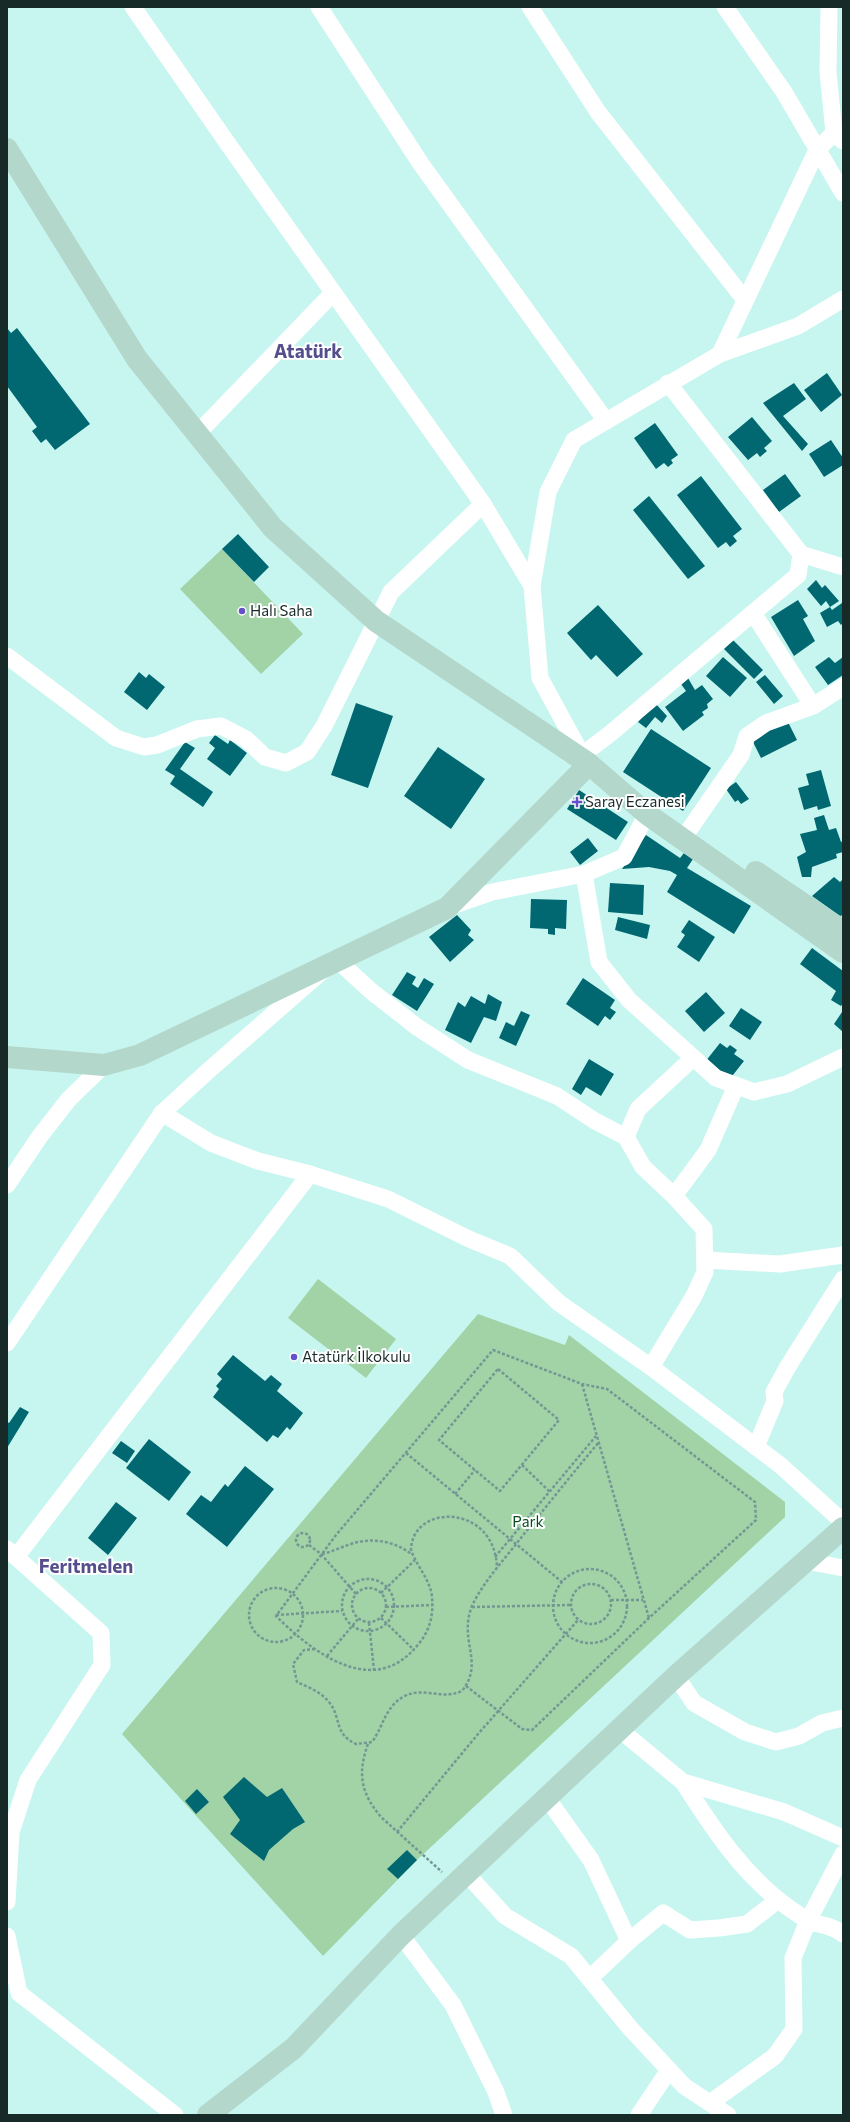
<svg xmlns="http://www.w3.org/2000/svg" width="850" height="2122" font-family="Commissioner,sans-serif">
	<style>
		.green { fill: #a1d3a7 }
		.building { fill: #016872 }
		.lines { fill: none; stroke-linecap: round; stroke-linejoin: round }
		.path { stroke: #759793; stroke-width: 2.5; stroke-dasharray: 3 2; stroke-linecap: butt }
		.street { stroke: #fff; stroke-width: 17 }
		.secondary { stroke: #b4d7cc; stroke-width: 22 }
		.poi-dot { fill: #6450c9; stroke: #fff; stroke-width: 1.5 }
		.labels { text-anchor: middle; stroke-width: 4; stroke-linejoin: round; paint-order: stroke }
		.poi-label { font-size: 15px; fill: #182a28; stroke: #fff; text-anchor: start }
		.park-label { font-size: 15px; fill: #044e1c; stroke: #fff }
		.district-label { font-size: 19px; font-weight: bold; fill: #544e8c; stroke: #fff }
	</style>
	<rect width="100%" height="100%" fill="#c7f6f0"/>
	<g class="green">
		<polygon points="222,549 303,634 261,674 180,589"/>
		<polygon points="318,1279 396,1339 366,1378 288,1318"/>
		<polygon points="478,1314 565,1345 569,1335 785,1502 785,1517 417,1860 323,1956 122,1734"/>
	</g>
	<g class="building">
		<polygon points="7,328 11,333 17,328 90,424 55,450 46,439 41,443 32,431 37,427 7,386"/>
		<polygon points="827,373 842,395 821,412 804,390"/>
		<polygon points="794,383 806,399 783,416 808,444 802,451 763,403"/>
		<polygon points="752,417 772,441 764,448 767,451 760,457 757,453 748,460 728,437"/>
		<polygon points="655,423 678,455 671,460 673,463 668,467 664,463 656,469 634,438"/>
		<polygon points="831,440 843,458 843,465 824,477 809,454"/>
		<polygon points="785,474 801,496 779,512 763,490"/>
		<polygon points="701,476 742,529 733,536 737,541 730,547 726,542 718,548 677,495"/>
		<polygon points="649,496 705,566 688,579 633,510"/>
		<polygon points="238,534 269,567 254,582 222,549"/>
		<polygon points="816,580 822,588 825,585 839,601 830,607 826,601 821,606 807,589"/>
		<polygon points="798,600 808,616 803,619 815,641 794,656 771,617"/>
		<polygon points="842,603 843,623 841,625 838,621 827,627 820,613 830,607 832,610"/>
		<polygon points="598,605 643,654 617,677 596,655 591,660 567,633"/>
		<polygon points="733,640 763,670 754,679 724,649"/>
		<polygon points="723,657 747,678 730,697 706,676"/>
		<polygon points="829,657 835,663 843,657 843,675 828,685 815,667"/>
		<polygon points="139,672 146,678 149,674 165,687 147,710 124,692"/>
		<polygon points="765,675 783,696 774,704 756,682"/>
		<polygon points="688,678 695,690 702,685 713,699 707,704 708,708 702,712 704,715 683,731 665,707 686,691 681,684"/>
		<polygon points="356,703 393,716 368,788 331,775"/>
		<polygon points="655,703 667,716 662,723 655,717 646,728 638,722"/>
		<polygon points="787,720 797,740 761,758 751,738"/>
		<polygon points="651,729 711,768 683,811 623,772"/>
		<polygon points="215,735 228,744 230,740 247,753 230,776 207,759 215,748 209,743"/>
		<polygon points="185,742 195,748 180,769 213,792 203,807 170,784 175,776 165,770"/>
		<polygon points="438,747 485,779 451,829 404,796"/>
		<polygon points="821,770 831,806 818,810 817,806 804,810 798,788 809,785 806,774"/>
		<polygon points="736,782 749,799 741,804 738,800 735,802 726,789"/>
		<polygon points="579,790 628,822 616,840 567,809"/>
		<polygon points="824,815 829,830 836,828 841,842 843,841 843,852 836,854 837,858 812,867 811,877 802,877 797,857 806,852 800,834 817,830 814,818"/>
		<polygon points="646,835 680,858 684,853 693,859 687,868 751,906 734,934 667,892 677,875 670,871 649,867 622,869"/>
		<polygon points="588,838 598,851 580,865 570,852"/>
		<polygon points="834,877 840,882 843,879 843,915 840,916 812,896"/>
		<polygon points="610,883 644,885 643,915 608,912"/>
		<polygon points="531,899 567,900 566,929 555,928 555,935 548,934 548,929 530,928"/>
		<polygon points="457,915 471,930 468,935 474,940 450,962 429,937"/>
		<polygon points="618,917 650,925 647,939 615,930"/>
		<polygon points="689,920 715,937 699,962 677,947 685,935 681,932"/>
		<polygon points="812,948 843,971 843,1003 841,1006 831,1000 836,991 800,964"/>
		<polygon points="407,972 416,977 412,984 418,988 424,978 434,984 417,1011 392,995"/>
		<polygon points="583,978 615,1000 610,1008 616,1012 610,1020 605,1016 598,1026 566,1004"/>
		<polygon points="706,992 725,1013 704,1032 685,1011"/>
		<polygon points="488,994 502,1002 496,1021 484,1017 471,1043 445,1030 458,1002 465,1007 471,996 485,1004"/>
		<polygon points="741,1008 762,1022 750,1040 729,1026"/>
		<polygon points="521,1011 530,1015 516,1046 499,1038 506,1022 514,1026"/>
		<polygon points="842,1012 843,1012 843,1032 834,1024"/>
		<polygon points="720,1043 727,1048 730,1045 737,1050 734,1054 744,1061 729,1080 705,1062"/>
		<polygon points="589,1059 614,1074 601,1096 586,1087 581,1095 572,1089"/>
		<polygon points="233,1355 265,1381 271,1375 282,1384 277,1391 303,1413 290,1430 287,1427 278,1438 273,1435 267,1442 213,1397 219,1389 216,1386 222,1379 217,1374"/>
		<polygon points="20,1407 29,1412 7,1448 7,1422 9,1423"/>
		<polygon points="149,1439 191,1472 169,1501 126,1468"/>
		<polygon points="121,1441 135,1451 127,1463 112,1453"/>
		<polygon points="245,1466 274,1489 227,1547 186,1514 201,1495 211,1502 225,1484 228,1487"/>
		<polygon points="116,1502 137,1518 108,1555 88,1538"/>
		<polygon points="244,1777 267,1797 282,1788 305,1822 293,1829 269,1850 264,1861 230,1834 240,1820 223,1797"/>
		<polygon points="197,1789 209,1802 196,1814 185,1801"/>
		<polygon points="407,1850 417,1860 398,1879 387,1869"/>
	</g>
	<g class="lines">
		<g class="path">
			<polygon points="498,1369 559,1420 500,1491 439,1440"/>
			<polyline points="582,1384 649,1618"/>
			<polyline points="406,1453 562,1582"/>
			<polyline points="522,1465 550,1492"/>
			<polyline points="455,1494 475,1470"/>
			<circle cx="303" cy="1540" r="7"/>
			<polyline points="309,1545 321,1554 356,1594"/>
			<path d="M322,1554C332,1552 341,1547 351,1544C371,1537 395,1541 411,1554"/>
			<polyline points="495,1557 596,1436"/>
			<circle cx="590" cy="1606" r="37"/>
			<circle cx="368" cy="1605" r="26"/>
			<circle cx="591" cy="1604" r="20"/>
			<circle cx="369" cy="1605" r="17"/>
			<circle cx="276" cy="1615" r="27"/>
			<polyline points="381,1593 415,1560"/>
			<polyline points="611,1600 643,1600"/>
			<polyline points="386,1607 432,1605"/>
			<polyline points="472,1607 570,1605"/>
			<polyline points="276,1615 342,1611"/>
			<polyline points="381,1618 414,1650"/>
			<polyline points="369,1623 374,1670"/>
			<path d="M315,1649L304,1650L293,1664L297,1682C308,1687 321,1692 329,1702C342,1718 333,1733 356,1744L372,1742C381,1730 384,1714 395,1703C418,1681 439,1702 462,1691C485,1662 458,1641 472,1606C483,1582 504,1560 520,1539C546,1507 572,1474 599,1442"/>
			<polyline points="327,1656 358,1619"/>
			<path d="M466,1686L522,1729L532,1730L649,1618L756,1520L755,1502L607,1389L582,1384L493,1350L336,1535L276,1616C311,1651 372,1699 416,1647C429,1633 434,1616 432,1597C430,1579 417,1567 411,1550C412,1503 495,1503 497,1568"/>
			<path d="M368,1744C357,1774 361,1794 382,1818L442,1872"/>
			<polyline points="397,1832 478,1734 578,1620"/>
		</g>
		<g class="street">
			<polyline points="133,7 228,144 483,504 532,586"/>
			<polyline points="319,7 421,164 606,421"/>
			<polyline points="530,7 598,112 745,300"/>
			<polyline points="725,7 784,92 843,193"/>
			<polyline points="829,7 828,72 834,133"/>
			<polyline points="720,354 798,326 843,299"/>
			<polyline points="197,434 333,293"/>
			<polyline points="801,554 843,567"/>
			<polyline points="753,613 813,706"/>
			<polyline points="7,656 116,738 144,747 157,745 197,729 221,726 246,739 265,757 286,763 307,752 324,726 391,592 483,504"/>
			<polyline points="582,755 540,678 532,586 548,492 574,440 720,354 817,150 834,133 843,141"/>
			<polyline points="589,764 582,755 611,733 798,575 801,554 668,383"/>
			<polyline points="689,830 741,755 747,736 766,723 813,706 843,687"/>
			<polyline points="584,874 599,962 629,1000 716,1078 754,1092 787,1084 843,1057"/>
			<polyline points="449,907 492,892 584,874 624,857 647,814"/>
			<polyline points="162,1113 211,1143 258,1161 310,1174 388,1199 469,1239 510,1256 559,1303 651,1367 780,1465 843,1522"/>
			<polyline points="626,1137 638,1109 693,1058"/>
			<polyline points="7,1185 40,1136 69,1099 104,1065"/>
			<polyline points="674,1196 708,1150 736,1086"/>
			<polyline points="705,1260 780,1264 843,1255"/>
			<polyline points="7,1343 162,1113 208,1071 336,959 371,991 417,1027 468,1060 557,1096 595,1121 626,1137 643,1167 674,1196 704,1229 705,1272 694,1296 651,1367"/>
			<polyline points="756,1447 775,1401 774,1392 787,1368 843,1279"/>
			<polyline points="16,1557 310,1174"/>
			<polyline points="806,1561 843,1568"/>
			<polyline points="676,1676 694,1703 745,1732 776,1742 799,1736 822,1723 843,1718"/>
			<polyline points="619,1729 683,1782 784,1812 843,1838"/>
			<path d="M683,1782C713,1829 743,1875 789,1908C795,1912 801,1917 807,1920C820,1927 829,1923 843,1934"/>
			<polyline points="547,1798 591,1860 629,1941"/>
			<polyline points="466,1873 505,1916 571,1956 630,2028 684,2086 728,2115"/>
			<polyline points="7,1902 11,1832 28,1780 102,1665 101,1633 7,1549"/>
			<polyline points="401,1935 453,2005 496,2092 504,2115"/>
			<polyline points="7,1936 19,1993 175,2115"/>
			<polyline points="590,1978 629,1941 663,1913 690,1930 719,1928 747,1924 778,1900"/>
			<polyline points="710,2103 775,2056 794,2029 793,1958 808,1921 843,1854"/>
			<polyline points="639,2115 669,2070"/>
		</g>
		<g class="secondary">
			<polyline points="7,149 137,359 273,528 376,621 589,764 647,814 843,952"/>
			<polyline points="756,872 843,931"/>
			<polyline points="7,1057 104,1065 140,1055 447,908 589,764"/>
			<polyline points="208,2115 294,2048 401,1935 676,1676 843,1528"/>
		</g>
	</g>
	<g class="poi-dot">
		<circle cx="242" cy="611" r="4"/>
		<path d="M575 796h4v4h4v4h-4v4h-4v-4h-4v-4h4z"/>
		<circle cx="294" cy="1357" r="4"/>
	</g>
	<g class="labels">
		<g class="poi-label">
			<text x="250" y="616">Halı Saha</text>
			<text x="585" y="807">Saray Eczanesi</text>
			<text x="302" y="1362">Atatürk İlkokulu</text>
		</g>
		<g class="park-label">
			<text x="528" y="1527">Park</text>
		</g>
		<g class="district-label">
			<text x="308" y="358">Atatürk</text>
			<text x="86" y="1573">Feritmelen</text>
		</g>
	</g>
	<rect width="850" height="2122" fill="none" stroke="#182a28" stroke-width="16"/>
</svg>
